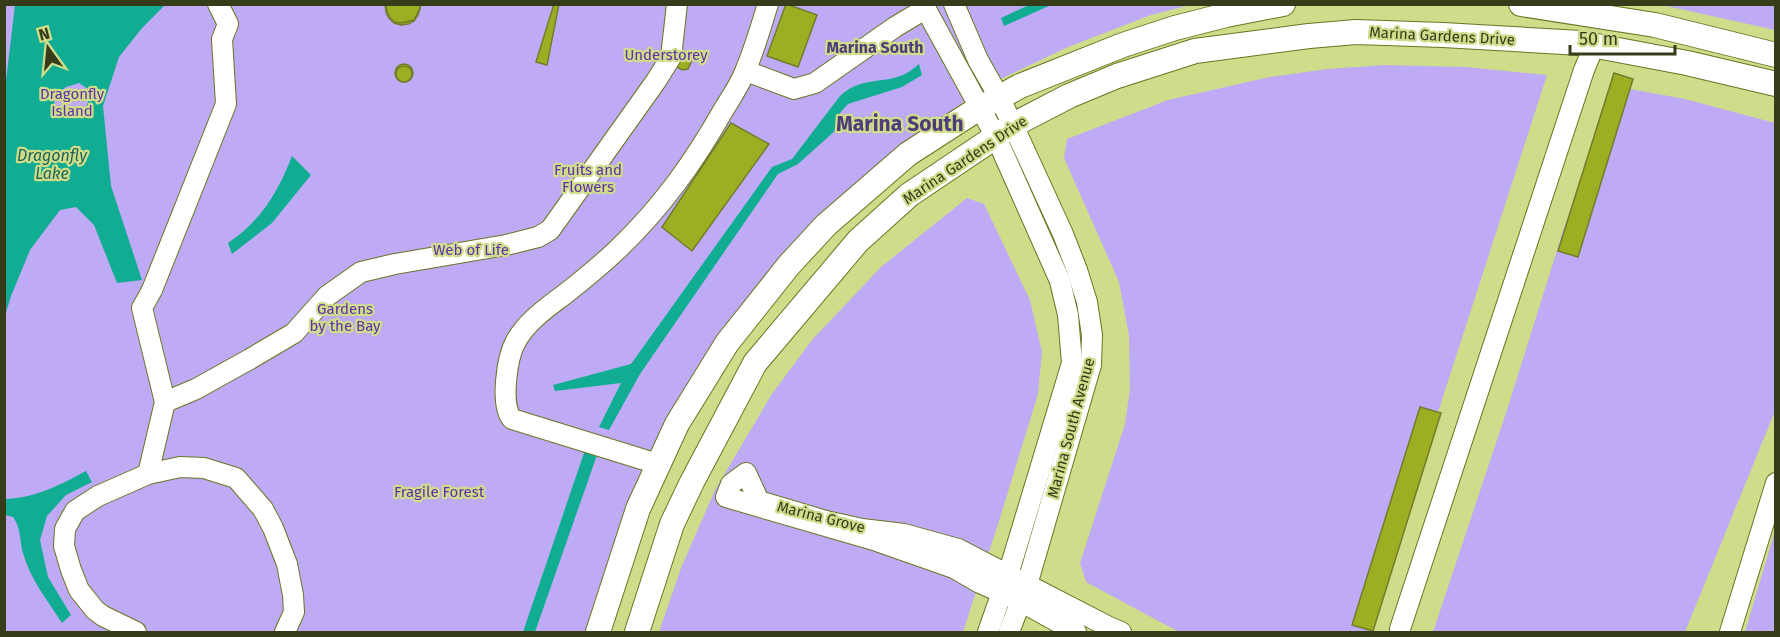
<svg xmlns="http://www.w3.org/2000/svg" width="1780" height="637" font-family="'Fira Sans',sans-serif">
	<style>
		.green { fill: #bfaaf6 }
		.water { fill: #11ad93; fill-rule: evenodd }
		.building { fill: #9eae23; stroke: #727d2b; stroke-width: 1.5 }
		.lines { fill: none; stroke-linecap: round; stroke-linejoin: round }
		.minor-casing { stroke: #6a7422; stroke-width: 22 }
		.major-casing { stroke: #6a7422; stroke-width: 26 }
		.minor { stroke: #fff; stroke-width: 20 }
		.major { stroke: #fff; stroke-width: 24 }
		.labels { text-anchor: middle; stroke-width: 4.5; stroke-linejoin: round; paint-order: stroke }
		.street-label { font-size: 15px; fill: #363b1a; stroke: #cfdd8b }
		.park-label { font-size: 15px; fill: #6030aa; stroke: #cfdd8b }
		.neighbourhood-label { font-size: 16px; font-weight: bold; fill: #4f3c79; stroke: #cfdd8b }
		.water-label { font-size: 16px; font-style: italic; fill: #1e6556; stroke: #cfdd8b }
		.district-label { font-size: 21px; font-weight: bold; fill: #4f3c79; stroke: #cfdd8b }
	</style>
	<rect width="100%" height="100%" fill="#cfdd8b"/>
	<g class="green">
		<polygon points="4,5 1190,5 1151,15 1068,47 984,87 892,154 719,338 601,586 586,632 5,632"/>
		<polygon points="1662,5 1775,5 1775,30"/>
		<polygon points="1384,65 1466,67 1547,75 1367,632 1179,632 1086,582 1080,563 1125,424 1130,389 1129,336 1119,282 1064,158 1067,139 1168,100 1270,77 1328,69"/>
		<polygon points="1613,86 1685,99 1775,123 1775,411 1685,632 1433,632 1507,410 1563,231"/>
		<polygon points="967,198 984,204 1030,300 1042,352 1038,394 999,521 963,632 659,632 681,568 715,490 772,394 812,340 881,267"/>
		<polygon points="1775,531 1775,632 1745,632"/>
	</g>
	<g class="water">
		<path d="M15,5H165L142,28L119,57L103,106L111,186L142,280L117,283L94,225L76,207L60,210L30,250L11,296L5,316L4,97ZM79,83L88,89V102L83,116C69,123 52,112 54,96L66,87Z"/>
		<polygon points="1029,5 1051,5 1004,26 1001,18"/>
		<path d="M919,64L922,75L902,87L848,104L840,113L837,129L798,164L778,174L640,374L609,430L599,427L621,383L555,391L553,385L631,364L772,167L792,159L840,96C860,77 880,84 903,75C908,73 914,68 919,64Z"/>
		<path d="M292,156L311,175L272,223L232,254L228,243C261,221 278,192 292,156Z"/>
		<polygon points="585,450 597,455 535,632 523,632"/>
		<path d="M86,471L92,482L66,495L47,516L40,540L48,577L71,615L62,623C48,601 30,579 23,553C19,539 22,531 13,517L5,515V499C35,498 60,485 86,471Z"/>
	</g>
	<g class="building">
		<polygon points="385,4 420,4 420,9 418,15 414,21 408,24 401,25 394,23 389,18 386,12"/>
		<polygon points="386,4 419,4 420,8 414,20 401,23 395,22 390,18 387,12"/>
		<polygon points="554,4 559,4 547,65 536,62"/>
		<polygon points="786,4 817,15 798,67 767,56"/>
		<polygon points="681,51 687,52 692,60 688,69 682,70 674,65"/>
		<circle cx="404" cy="73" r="9"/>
		<circle cx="404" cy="74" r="8"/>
		<polygon points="1614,73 1633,79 1578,257 1558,251"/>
		<polygon points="731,123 769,144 692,251 662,227"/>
		<polygon points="1420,407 1441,413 1373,631 1352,625"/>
	</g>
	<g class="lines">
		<g class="minor-casing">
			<g id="minor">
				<polyline points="923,4 996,137 1060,281 1068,315 1072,363 1008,575 988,632"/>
				<polyline points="954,4 978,60 999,97 1013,125 1063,234 1077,270 1087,302 1092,335 1091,365 1027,585 1009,632"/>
				<polyline points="746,71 794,89 815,83 895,27 925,9"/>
				<polyline points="165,402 196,389 250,359 294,333 327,296 361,272 395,264 506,245 538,237 550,230 656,81 671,57 677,4"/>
				<path d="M658,466L648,461L512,419C500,404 507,357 516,341C527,321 548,307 565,294C583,280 601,265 617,250C662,207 694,162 724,109C732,96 741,83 746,69C755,48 761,26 768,4"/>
				<polyline points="148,474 165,402 142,308 152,290 226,104 222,39 228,24 218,4"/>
				<polyline points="1400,629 1584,70 1594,46"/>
				<polyline points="136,632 103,616 95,610 79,590 71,570 64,546 65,529 75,511 98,496 148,474 180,467 204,468 236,478 263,509 273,528 287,564 293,595 294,612 285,632"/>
				<polyline points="1076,632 1020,601 980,583 954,568 877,541 726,497 731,484 746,473 759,501 826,521 862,529 904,534 958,549 1107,626 1121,632"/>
				<polyline points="1730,632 1776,483"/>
			</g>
		</g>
		<g class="major-casing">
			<g id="major">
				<polyline points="1521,4 1655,25 1776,55"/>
				<polyline points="598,632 638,509 677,424 727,343 789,265 826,225 908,154 973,112 1020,86 1123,45 1175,28 1226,15 1283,4"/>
				<polyline points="637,632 672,524 692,482 755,363 858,241 909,195 1013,125 1069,96 1117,76 1195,51 1309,36 1356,32 1443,35 1581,43 1687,63 1776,84"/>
			</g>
		</g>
		<use href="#minor" class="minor"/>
		<use href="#major" class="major"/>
	</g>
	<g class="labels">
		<g class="street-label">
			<text transform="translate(1442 36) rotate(3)" y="5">Marina Gardens Drive</text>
			<text transform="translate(965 160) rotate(-34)" y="5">Marina Gardens Drive</text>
			<text transform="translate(1071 428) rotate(-75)" y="5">Marina South Avenue</text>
			<text transform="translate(821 517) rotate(14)" y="5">Marina Grove</text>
		</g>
		<g class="park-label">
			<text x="666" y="60">Understorey</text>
			<text x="72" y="99">Dragonfly<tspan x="72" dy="17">Island</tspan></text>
			<text x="588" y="175">Fruits and<tspan x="588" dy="17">Flowers</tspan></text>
			<text x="471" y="255">Web of Life</text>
			<text x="345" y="314">Gardens<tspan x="345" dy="17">by the Bay</tspan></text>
			<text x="439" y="497">Fragile Forest</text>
		</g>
		<g class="neighbourhood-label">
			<text x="875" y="53">Marina South</text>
		</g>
		<g class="water-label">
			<text x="52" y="161">Dragonfly<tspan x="52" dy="18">Lake</tspan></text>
		</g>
		<g class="district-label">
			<text x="900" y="131">Marina South</text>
		</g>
	</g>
	<rect width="1780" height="637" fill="none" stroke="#363b1a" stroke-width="12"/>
	<g transform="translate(48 48) rotate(345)" stroke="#cfdd8b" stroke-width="4.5" paint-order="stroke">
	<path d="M0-4.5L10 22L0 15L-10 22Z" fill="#363b1a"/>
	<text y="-9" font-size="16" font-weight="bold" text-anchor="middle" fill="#363b1a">N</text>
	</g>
	<path d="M1570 45v9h105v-9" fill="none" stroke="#363b1a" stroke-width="3"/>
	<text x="1579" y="45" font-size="18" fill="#363b1a" stroke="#cfdd8b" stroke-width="4.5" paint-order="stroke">50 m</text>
</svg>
